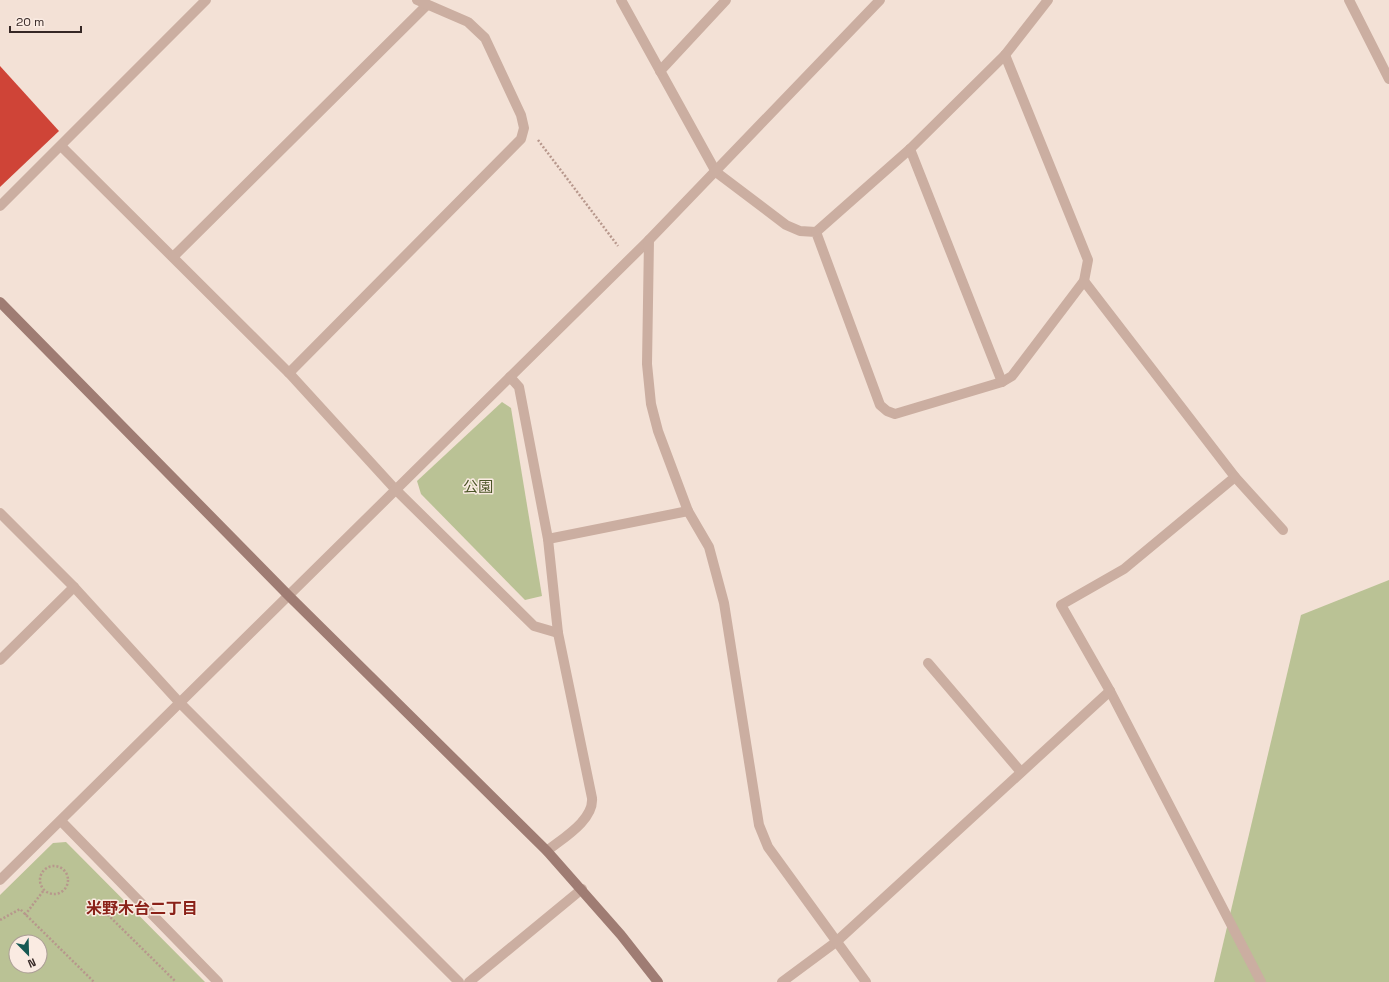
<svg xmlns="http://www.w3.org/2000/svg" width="1389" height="982" font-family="'Space Grotesk','Noto Sans JP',sans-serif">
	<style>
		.green { fill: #bac295; fill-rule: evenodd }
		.building { fill: #cf4437 }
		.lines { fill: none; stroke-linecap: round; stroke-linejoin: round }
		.path { stroke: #b7978c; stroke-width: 2.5; stroke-dasharray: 2 2; stroke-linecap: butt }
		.street { stroke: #cbaea1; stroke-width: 10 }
		.secondary { stroke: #9f7c73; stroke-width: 10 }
		.labels { text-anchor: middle; stroke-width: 3; stroke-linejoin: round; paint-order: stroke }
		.park-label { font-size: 15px; fill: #4b5527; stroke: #faebe2 }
		.neighbourhood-label { font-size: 16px; font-weight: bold; fill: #8a2118; stroke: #faebe2 }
	</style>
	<rect width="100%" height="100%" fill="#f3e1d6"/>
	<g class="green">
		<polygon points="502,402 511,408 542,596 525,600 421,494 417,481"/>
		<polygon points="1389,580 1389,982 1214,982 1301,615"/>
		<path d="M66,842L205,982H0V895L53,843ZM16,942H40V966H16Z"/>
	</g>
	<polygon class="building" points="0,66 59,131 0,187"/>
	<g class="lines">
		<g class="path">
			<polyline points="538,140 618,246"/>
			<circle cx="54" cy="880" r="14"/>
			<polyline points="102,909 176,982"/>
			<polyline points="25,915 44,890"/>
			<polyline points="0,920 20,909 94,982"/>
		</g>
		<g class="street">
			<polyline points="621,0 716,172 786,225 800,231 816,232 880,405 887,411 895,414 1002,382 1012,376 1084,281 1088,260 1005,55"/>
			<polyline points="1349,0 1389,79"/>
			<polyline points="660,71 726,0"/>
			<polyline points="61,146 289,373 395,489 534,626 558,633"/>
			<polyline points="910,149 1002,382"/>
			<polyline points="0,206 206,0"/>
			<polyline points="816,232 910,149 1005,55 1048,0"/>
			<polyline points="173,257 427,5"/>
			<polyline points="1084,281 1235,477 1124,569 1061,605 1110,691 1261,982"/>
			<polyline points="289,373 521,139 524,128 521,115 485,38 468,22 417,0"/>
			<path d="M510,377L519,387L548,539L558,633L592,798C594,820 563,838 547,851"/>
			<polyline points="1235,477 1283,530"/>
			<polyline points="0,513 74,587 179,702 459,982"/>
			<polyline points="548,539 688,511"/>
			<polyline points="0,660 74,587"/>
			<polyline points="928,663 1021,772"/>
			<polyline points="61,821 218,982"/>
			<polyline points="0,880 649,240"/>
			<polyline points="469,982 582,889"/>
			<polyline points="782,982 836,942 1110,691"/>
			<polyline points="866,982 768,847 759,825 756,806 724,603 709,547 688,511 658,431 651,404 647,364 649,240 880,0"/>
		</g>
		<polyline class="secondary" points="0,302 289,596 547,851 621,935 658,982"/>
	</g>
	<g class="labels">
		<g class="park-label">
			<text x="478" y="492">公園</text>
		</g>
		<g class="neighbourhood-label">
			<text x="142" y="914">米野木台二丁目</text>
		</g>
	</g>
	<g transform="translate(28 954) rotate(157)"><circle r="19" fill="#faebe2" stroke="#ab9d96"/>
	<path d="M0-3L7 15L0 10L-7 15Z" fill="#175953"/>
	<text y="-6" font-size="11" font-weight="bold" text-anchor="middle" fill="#352725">N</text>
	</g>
	<path d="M10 26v6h71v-6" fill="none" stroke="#352725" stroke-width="2"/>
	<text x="16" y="26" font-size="12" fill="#352725" stroke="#faebe2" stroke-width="3" paint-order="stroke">20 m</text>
</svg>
